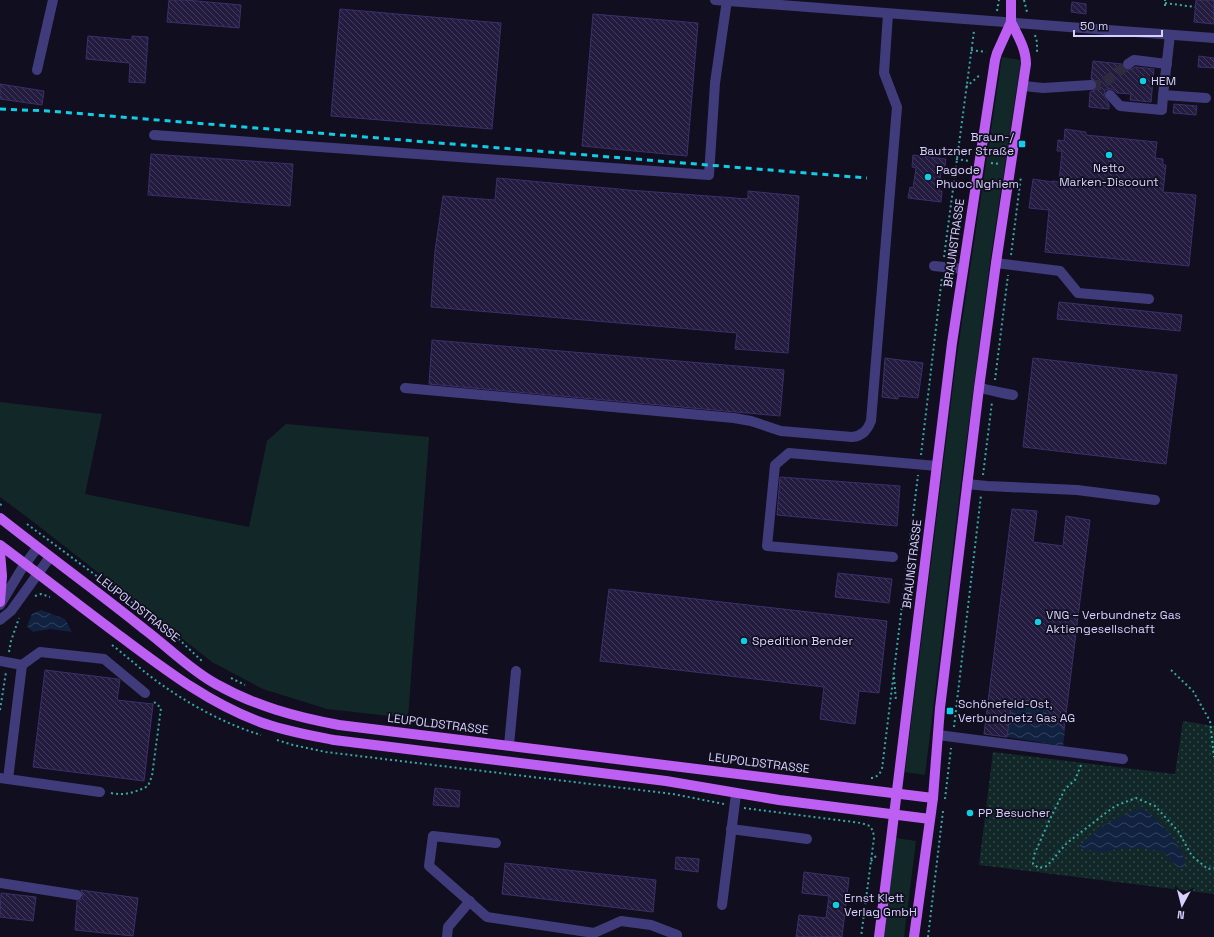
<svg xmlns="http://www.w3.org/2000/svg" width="1214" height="937" font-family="'Space Grotesk',sans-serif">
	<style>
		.grass { fill: #122828 }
		.park { fill: url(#park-dots) }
		.water { fill: url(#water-waves) }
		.building { fill: url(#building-back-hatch); stroke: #3c2f69 }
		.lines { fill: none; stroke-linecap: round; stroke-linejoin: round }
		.minor-tunnel { stroke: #2e2b40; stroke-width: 10; stroke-dasharray: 10 5; stroke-linecap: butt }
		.path { stroke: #36a9a3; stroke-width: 2; stroke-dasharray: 2 3; stroke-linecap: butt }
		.minor { stroke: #403c7b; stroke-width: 10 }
		.major { stroke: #be5ff3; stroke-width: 10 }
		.rail { stroke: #11cee6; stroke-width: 3; stroke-dasharray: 6 5; stroke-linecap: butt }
		.poi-dot { fill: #11cee6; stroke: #110e1f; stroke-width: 1.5 }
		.labels { text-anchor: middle; stroke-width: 3.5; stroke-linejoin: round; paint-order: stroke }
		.poi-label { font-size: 12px; fill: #d5d0fc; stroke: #110e1f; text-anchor: start }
		.street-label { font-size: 12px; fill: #d5d0fc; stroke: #110e1f }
	</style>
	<defs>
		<pattern id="park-dots" width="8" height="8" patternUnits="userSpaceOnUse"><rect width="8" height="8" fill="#122828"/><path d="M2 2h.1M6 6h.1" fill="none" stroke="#344648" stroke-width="1.8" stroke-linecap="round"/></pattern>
		<pattern id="water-waves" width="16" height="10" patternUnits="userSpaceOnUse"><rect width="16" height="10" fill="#112241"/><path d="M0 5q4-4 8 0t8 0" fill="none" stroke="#33415d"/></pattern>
		<pattern id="building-back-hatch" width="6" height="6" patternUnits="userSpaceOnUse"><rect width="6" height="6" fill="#231c3f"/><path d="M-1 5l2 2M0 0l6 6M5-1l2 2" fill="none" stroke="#423c5c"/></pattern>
	</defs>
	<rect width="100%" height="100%" fill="#110e1f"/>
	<g class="grass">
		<polygon points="1002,57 1021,60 990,262 961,483 925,775 905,772 956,362"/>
		<polygon points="0,402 102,414 85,494 249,527 267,441 286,424 429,437 408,718 327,709 263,689 212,662 31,520 0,497"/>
		<polygon points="896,838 916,841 904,937 884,937"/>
	</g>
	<polygon class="park" points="1183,721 1214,726 1214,894 979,865 993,752 1175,774"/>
	<g class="water">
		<polygon points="41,610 65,619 72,632 50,629 33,632 27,626 32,614"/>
		<polygon points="1012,699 1041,702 1065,731 1063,746 1007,737"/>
		<path d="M1141,808C1155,814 1172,835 1180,849C1183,853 1184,859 1186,864L1183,868L1176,866L1163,851L1140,848L1116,849L1103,853L1097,851L1080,849V845L1104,825Z"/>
	</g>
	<g class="building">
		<polygon points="169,0 186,0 241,5 239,28 167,22"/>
		<polygon points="1196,0 1214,0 1214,24 1194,22"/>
		<polygon points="1072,2 1086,4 1086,14 1071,12"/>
		<polygon points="340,9 501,23 492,129 331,116"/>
		<polygon points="593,14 698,23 687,156 582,146"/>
		<polygon points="88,36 132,40 132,36 148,37 145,83 129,82 130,63 86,59"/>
		<polygon points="1199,56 1214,58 1214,68 1198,67"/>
		<polygon points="1093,61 1122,64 1123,68 1128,70 1136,67 1154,69 1151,102 1130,100 1131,94 1117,93 1112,89 1109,89 1105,90 1104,96 1109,104 1109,109 1089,107 1090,92 1095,90 1097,85 1096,81 1091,79"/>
		<polygon points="0,84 44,91 42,105 0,99"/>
		<polygon points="1174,104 1197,106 1196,115 1173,113"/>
		<polygon points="1065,129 1086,132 1086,135 1157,142 1155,158 1163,159 1163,165 1166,165 1163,192 1196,195 1189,266 1045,252 1049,210 1029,208 1033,179 1052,182 1052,181 1059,182 1062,151 1057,151 1058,140 1064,141"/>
		<polygon points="151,154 293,164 290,206 148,195"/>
		<polygon points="913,155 946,159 944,172 941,171 939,191 942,191 941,202 908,198 910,187 913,188 916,168 912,167"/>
		<polygon points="497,178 629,190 748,199 748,191 799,196 788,353 735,349 737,333 431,307 435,251 443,196 495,200"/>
		<polygon points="1059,302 1182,315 1180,331 1057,319"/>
		<polygon points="432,340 784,370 780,416 429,384"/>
		<polygon points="885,358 923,363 918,398 898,396 898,399 882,397"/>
		<polygon points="1033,358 1177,375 1166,464 1023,447"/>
		<polygon points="780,477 900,486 897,526 777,515"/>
		<polygon points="1012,509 1037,511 1033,542 1063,546 1066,516 1090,520 1064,730 1041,702 1012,699 1007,737 984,734"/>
		<polygon points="838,573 892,579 889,603 835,597"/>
		<polygon points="609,589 887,621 879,693 859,691 855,724 820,719 824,687 600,661"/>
		<polygon points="45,670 118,679 120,680 117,700 153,704 144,781 33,767"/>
		<polygon points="435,788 460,791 459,807 433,805"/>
		<polygon points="676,857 699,859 698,872 675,869"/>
		<polygon points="505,863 656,880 653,912 502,894"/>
		<polygon points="804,872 849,878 842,937 796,937 799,915 826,918 829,896 802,893"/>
		<polygon points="81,890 138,898 133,936 75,930 77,901 82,899 83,896"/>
		<polygon points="1,893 36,897 33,921 0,917"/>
	</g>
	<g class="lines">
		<polyline class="minor-tunnel" points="1091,85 1101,85 1128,64"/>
		<g class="path">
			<polyline points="1024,0 1027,12"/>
			<polyline points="1165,3 1195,7"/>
			<polyline points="1165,6 1165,0"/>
			<polyline points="997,11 999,0"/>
			<polyline points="1035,35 1037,42 1037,52"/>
			<polyline points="971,50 986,52"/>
			<polyline points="966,87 981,74"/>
			<polyline points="956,159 969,161"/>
			<polyline points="991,163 1000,164"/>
			<polyline points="1011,255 1021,176"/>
			<polyline points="944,257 974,31"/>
			<polyline points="995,380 1008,275"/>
			<polyline points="921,455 942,277"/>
			<polyline points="983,475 992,402"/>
			<polyline points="0,504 4,507"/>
			<polyline points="27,524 169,630 203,662"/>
			<polyline points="35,596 41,594 50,597"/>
			<path d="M112,645C130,659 147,675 165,687C194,707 228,725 261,735"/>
			<polyline points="9,652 11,641 19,618"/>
			<polyline points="1171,670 1193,691 1210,721 1214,757"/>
			<polyline points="894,677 896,701"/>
			<polyline points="231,678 245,685"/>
			<polyline points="0,710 6,672"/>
			<polyline points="954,727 981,495"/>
			<polyline points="277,740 293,745 326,752 673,794 724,804"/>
			<polyline points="1081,765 1075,780 1065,789 1050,819 1034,855 1033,864 1039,868 1047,866 1067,843 1115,806 1136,798 1155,806 1178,831 1192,856 1208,869 1214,868"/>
			<path d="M871,778C876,778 880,774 882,769L918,475"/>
			<path d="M111,793C125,796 136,792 148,786L152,776L161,708L153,701"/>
			<polyline points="945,799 951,748"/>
			<polyline points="744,808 861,823 870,826 873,831 874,838 861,937"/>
			<polyline points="871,861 878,854"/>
			<polyline points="928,937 943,811"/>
		</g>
		<g class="minor">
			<path d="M715,0C881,14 1048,24 1214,38"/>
			<polyline points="1170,35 1163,95 1206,98"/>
			<polyline points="1128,64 1134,60 1167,64"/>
			<polyline points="37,70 53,0"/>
			<polyline points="1024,86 1043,88 1091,85"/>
			<polyline points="1110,95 1120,106 1162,110 1163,95"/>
			<polyline points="154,135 709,175 715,83 727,0"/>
			<polyline points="996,263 1060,271 1078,293 1149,299"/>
			<polyline points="934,266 963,269"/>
			<path d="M405,388L734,418L751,421L781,431L852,437C862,436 867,431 871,421L897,107L884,73L888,14"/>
			<path d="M979,388C991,390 1001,393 1013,395"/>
			<polyline points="967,484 987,486 1077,490 1155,500"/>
			<polyline points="893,557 767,546 775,465 789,453 937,466"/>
			<polyline points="0,605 21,570 37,548"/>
			<polyline points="0,620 11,611 50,557"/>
			<polyline points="0,661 22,665"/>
			<polyline points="938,735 1123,759"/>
			<polyline points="509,745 516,671"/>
			<polyline points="0,778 100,792"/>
			<polyline points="8,779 22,665 40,652 104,659 145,693"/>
			<polyline points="731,829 807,839"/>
			<polyline points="496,843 433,836 429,866 487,917 594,933 621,921 651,925 677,935 677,937"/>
			<polyline points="0,883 77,895"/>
			<polyline points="722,905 736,794"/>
			<polyline points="447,937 448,927 470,901"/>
		</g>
		<g class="major">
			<path d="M0,518C48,556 97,591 144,629C168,647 190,670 216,684C255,706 296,717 339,725L933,798"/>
			<path d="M0,545C39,574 77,604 116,633C162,667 206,702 260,722C284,731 309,735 334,740L666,781L779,800L930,819"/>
			<polyline points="0,552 2,576 0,602"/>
			<polyline points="879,937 952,343 995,60 997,53 1011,22 1011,0"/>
			<path d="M914,937L933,798L940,708L979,388L996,263L1026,64C1026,49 1018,36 1011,22"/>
		</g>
		<polyline class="rail" points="0,109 48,111 867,178"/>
	</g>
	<g class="poi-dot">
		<circle cx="1143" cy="81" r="4"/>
		<rect x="1018" y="140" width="8" height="8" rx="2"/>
		<circle cx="1109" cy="155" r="4"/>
		<circle cx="928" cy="177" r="4"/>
		<circle cx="1038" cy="622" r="4"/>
		<circle cx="744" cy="641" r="4"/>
		<rect x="946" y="707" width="8" height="8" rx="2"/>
		<circle cx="970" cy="813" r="4"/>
		<circle cx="836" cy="905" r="4"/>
	</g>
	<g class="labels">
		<g class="poi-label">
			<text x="1151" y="85">HEM</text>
			<text x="1014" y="141" text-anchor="end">Braun-/<tspan x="1014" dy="14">Bautzner Straße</tspan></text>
			<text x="1109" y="172" text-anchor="middle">Netto<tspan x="1109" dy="14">Marken-Discount</tspan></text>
			<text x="936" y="174">Pagode<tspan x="936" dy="14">Phuoc Nghiem</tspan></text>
			<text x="1046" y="619">VNG – Verbundnetz Gas<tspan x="1046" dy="14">Aktiengesellschaft</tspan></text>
			<text x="752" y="645">Spedition Bender</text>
			<text x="958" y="708">Schönefeld-Ost,<tspan x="958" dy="14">Verbundnetz Gas AG</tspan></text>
			<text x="978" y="817">PP Besucher</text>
			<text x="844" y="902">Ernst Klett<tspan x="844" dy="14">Verlag GmbH</tspan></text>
		</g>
		<g class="street-label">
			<text transform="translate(954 243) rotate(-82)" y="4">BRAUNSTRASSE</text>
			<text transform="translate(912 564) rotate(-83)" y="4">BRAUNSTRASSE</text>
			<text transform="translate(138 608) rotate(38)" y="4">LEUPOLDSTRASSE</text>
			<text transform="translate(438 724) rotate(7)" y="4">LEUPOLDSTRASSE</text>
			<text transform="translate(759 763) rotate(7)" y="4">LEUPOLDSTRASSE</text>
		</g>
	</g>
	<g transform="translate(1182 905) rotate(187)" stroke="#110e1f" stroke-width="3" paint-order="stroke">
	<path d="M0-3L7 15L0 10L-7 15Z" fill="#d5d0fc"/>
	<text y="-6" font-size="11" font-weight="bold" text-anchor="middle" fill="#d5d0fc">N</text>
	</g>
	<path d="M1074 30v6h88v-6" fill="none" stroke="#d5d0fc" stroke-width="2"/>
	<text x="1080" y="30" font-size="12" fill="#d5d0fc" stroke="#110e1f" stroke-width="3" paint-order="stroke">50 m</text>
</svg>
